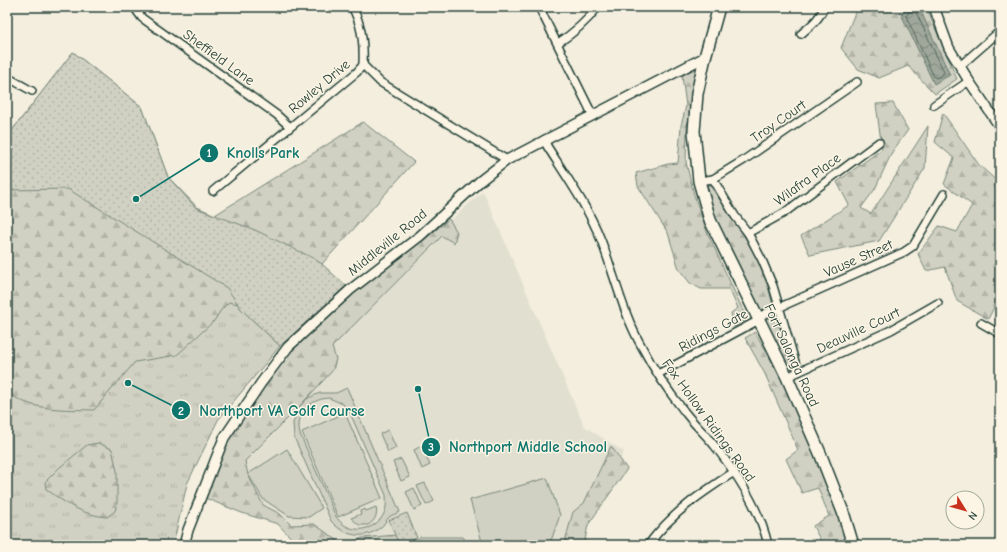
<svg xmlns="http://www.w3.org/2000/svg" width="1007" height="552" font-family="'Comic Neue',sans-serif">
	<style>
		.built { fill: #e1dfd0 }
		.grass { fill: url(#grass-tufts); stroke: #78877b }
		.forest { fill: url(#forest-firs); stroke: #78877b }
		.park { fill: url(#park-dots); stroke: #78877b }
		.pitch { fill: #d0d1c2; stroke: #78877b; fill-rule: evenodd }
		.water { fill: url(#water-waves); stroke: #6c7d72 }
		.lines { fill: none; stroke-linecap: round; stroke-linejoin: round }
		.shore { stroke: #53685d; stroke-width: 1 }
		.street-casing { stroke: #1f3d34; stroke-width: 10 }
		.secondary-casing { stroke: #1f3d34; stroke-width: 12 }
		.primary-casing { stroke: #1f3d34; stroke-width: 14 }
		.street { stroke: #fcf5e5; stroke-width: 7 }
		.secondary { stroke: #fcf5e5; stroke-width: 9 }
		.primary { stroke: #fcf5e5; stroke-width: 11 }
		.labels { text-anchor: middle; stroke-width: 3; stroke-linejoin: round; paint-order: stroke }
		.street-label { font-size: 14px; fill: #1f3d34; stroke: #fcf5e5 }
		.leader { fill: none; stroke: #0f766e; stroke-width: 1.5 }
		.callout-dot { fill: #0f766e; stroke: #fcf5e5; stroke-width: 1.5 }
		.mark-label { font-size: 12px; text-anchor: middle; font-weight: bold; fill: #fff }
		.callout-label { font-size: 15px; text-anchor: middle; font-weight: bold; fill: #0f766e; stroke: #fcf5e5; stroke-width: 3; stroke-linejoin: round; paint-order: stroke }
	</style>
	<defs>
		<pattern id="grass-tufts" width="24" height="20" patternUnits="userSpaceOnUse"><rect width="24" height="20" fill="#d0d1c2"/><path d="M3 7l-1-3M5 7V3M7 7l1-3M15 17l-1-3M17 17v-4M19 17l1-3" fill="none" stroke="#b2b4a7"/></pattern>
		<pattern id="forest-firs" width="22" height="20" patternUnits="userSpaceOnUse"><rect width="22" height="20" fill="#d0d1c2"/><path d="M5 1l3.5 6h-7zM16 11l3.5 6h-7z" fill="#b2b4a7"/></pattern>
		<pattern id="park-dots" width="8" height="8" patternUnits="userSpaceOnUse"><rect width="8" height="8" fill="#d0d1c2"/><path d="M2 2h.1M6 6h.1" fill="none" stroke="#b2b4a7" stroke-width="1.8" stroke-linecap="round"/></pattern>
		<pattern id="water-waves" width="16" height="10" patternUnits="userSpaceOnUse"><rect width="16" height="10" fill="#a0a89b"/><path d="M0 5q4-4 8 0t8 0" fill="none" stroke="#828a7f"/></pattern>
	</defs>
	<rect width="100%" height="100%" fill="#f3eede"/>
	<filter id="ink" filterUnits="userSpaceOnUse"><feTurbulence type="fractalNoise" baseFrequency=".025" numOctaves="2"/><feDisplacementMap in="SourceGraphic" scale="8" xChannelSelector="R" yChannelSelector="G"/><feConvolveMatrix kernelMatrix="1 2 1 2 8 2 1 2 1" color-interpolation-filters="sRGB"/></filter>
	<g filter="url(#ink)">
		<polygon class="built" points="483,191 584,426 624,452 567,545 347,545 319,538 240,510 222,464 428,241"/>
		<polygon class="grass" points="7,190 227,288 241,309 280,346 218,420 187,484 173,545 7,545"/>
		<g class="forest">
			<polygon points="856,7 926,7 957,79 935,94 908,66 879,78 858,69 841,48 856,10"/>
			<path d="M73,52L142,107L168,177L197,207L215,215L363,122L414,162L322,264L248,313L238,304L229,302L221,310L214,321L177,355L135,362L94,410C66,409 29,412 7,391V137Z"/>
			<polygon points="700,65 687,127 686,162 694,195 707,232 747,319 734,327 731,313 738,308 729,289 701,289 690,283 679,269 668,233 638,186 636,173 668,164 678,163 681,126 686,106 682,76"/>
			<polygon points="893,103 908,130 892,152 875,189 861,208 871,214 928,126 925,168 879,241 810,255 801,236 849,205 837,182 882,149 876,104"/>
			<polygon points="943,113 979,165 1000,184 1000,296 988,319 957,301 945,267 926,271 918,254 939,226 957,232 972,205 944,184 954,158 935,142"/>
			<polygon points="709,184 745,237 763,268 773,305 761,310 716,219 706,186"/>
			<polygon points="449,219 457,232 454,243 442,236 332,347 336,359 333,370 296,410 245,461 248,475 263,505 280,514 291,525 314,524 344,545 290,545 292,539 278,524 242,513 205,498 227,438 289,351 353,292 425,239"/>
			<polygon points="776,314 792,368 789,370 765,320"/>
			<polygon points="755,332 784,383 839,514 847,545 823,545 813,526 829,516 818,488 802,493 786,459 798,450 765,374 745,338"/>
			<path d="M98,443L112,449L117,471V503L115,511L107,517C82,515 65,503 46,489L45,482L59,468L87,445Z"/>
			<polygon points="611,446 627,469 588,525 584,545 564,545 573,512 584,503"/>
			<polygon points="396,535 401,545 348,545 362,538"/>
			<polygon points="420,537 463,537 469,545 411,545"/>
		</g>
		<g class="park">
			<polygon points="73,52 142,107 168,177 196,208 255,230 311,257 322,264 346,286 280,346 241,309 227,288 68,189 7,190 7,137"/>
			<polygon points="407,513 417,538 399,545 389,520"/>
		</g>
		<g class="pitch">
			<path d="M347,388L400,512C397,514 391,515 389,517C386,520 384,525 381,527C364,541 344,536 331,521L294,437L293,423L299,407L308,398L320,393H336ZM329,398L343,404L350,413L386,495C386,500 387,506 385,511C379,528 357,535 343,524C340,522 338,519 336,517L300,434C295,415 309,399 329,398Z"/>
			<polygon points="345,413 382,498 338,517 302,432"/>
			<polygon points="388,430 396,448 388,452 380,434"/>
			<polygon points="421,446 430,465 422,469 414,450"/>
			<polygon points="287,449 322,508 309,517 289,516 263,499 248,474"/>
			<polygon points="401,459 410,477 401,481 393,462"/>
			<polygon points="547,478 560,515 552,538 547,545 483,545 470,500"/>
			<polygon points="425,483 434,501 426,505 417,486"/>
			<polygon points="414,488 422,506 414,510 406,492"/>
			<path d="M376,507C378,515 375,521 368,525H359L351,518L361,514L360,511L365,509L366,511Z"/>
		</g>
		<polygon class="water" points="910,7 919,7 950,75 934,84 901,14"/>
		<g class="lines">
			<polyline class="shore" points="912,7 913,8 906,16 934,77 937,78 943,74 944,72 914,8 915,7"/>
			<g class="street-casing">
				<g id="street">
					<polyline points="134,7 142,18 277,115 290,127"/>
					<path d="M352,7C362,24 364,46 363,65"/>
					<polyline points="539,7 593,116"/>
					<path d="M801,34C810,26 820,19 824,7"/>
					<path d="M558,43C574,33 586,22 598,7"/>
					<polyline points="960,66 1000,31"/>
					<polyline points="7,77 32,91"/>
					<polyline points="934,105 969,81"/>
					<path d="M545,139L547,146C566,176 588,207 601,240C615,276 623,314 642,347C654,370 668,391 684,411C693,423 704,433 714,445C737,474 760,508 768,545"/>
					<polyline points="713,179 744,160 857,82"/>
					<polyline points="699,181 713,179 735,216 748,233 762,260 773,286 798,372"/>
					<polyline points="213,191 357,72 363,65 380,82 507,160"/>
					<polyline points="748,233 784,213 879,142"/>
					<polyline points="758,317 904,252 913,246 944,194"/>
					<polyline points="981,323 1000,334"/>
					<polyline points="658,374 759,320"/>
					<polyline points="787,377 891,330 938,303"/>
					<path d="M648,545C673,512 700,494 734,472"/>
				</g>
			</g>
			<g class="secondary-casing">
				<g id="secondary">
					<polyline points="934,7 949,48 969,81 1000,127"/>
					<polyline points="184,545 188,530 224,438 261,383 288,347 350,290 420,236 480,181 507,160 705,57"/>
				</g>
			</g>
			<g class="primary-casing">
				<polyline id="primary" points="719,7 705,57 697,94 694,131 699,181 710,220 787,377 820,453 843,512 853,545"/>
			</g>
			<use href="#street" class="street"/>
			<use href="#secondary" class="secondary"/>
			<use href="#primary" class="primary"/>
		</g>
	</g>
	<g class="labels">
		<g class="street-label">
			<text transform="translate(219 57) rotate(36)" y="5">Sheffield Lane</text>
			<text transform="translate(319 86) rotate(-40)" y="5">Rowley Drive</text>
			<text transform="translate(778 121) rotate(-35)" y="5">Troy Court</text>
			<text transform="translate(807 179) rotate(-36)" y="5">Wilafra Place</text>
			<text transform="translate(387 242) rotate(-39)" y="5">Middleville Road</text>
			<text transform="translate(858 258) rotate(-24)" y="5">Vause Street</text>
			<text transform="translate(713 330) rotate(-28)" y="5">Ridings Gate</text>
			<text transform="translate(858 330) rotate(-25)" y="5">Deauville Court</text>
			<text transform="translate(792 355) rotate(65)" y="5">Fort Salonga Road</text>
			<text transform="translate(709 420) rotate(54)" y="5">Fox Hollow Ridings Road</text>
		</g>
	</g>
	<path class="leader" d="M136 199L209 153M128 383L181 410M418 389L431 447"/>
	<g class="callout-dot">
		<circle cx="136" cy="199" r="4"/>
		<circle cx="128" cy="383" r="4"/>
		<circle cx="418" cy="389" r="4"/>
		<circle cx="209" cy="153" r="10"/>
		<circle cx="181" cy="410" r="10"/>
		<circle cx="431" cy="447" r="10"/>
	</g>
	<g class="mark-label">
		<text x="209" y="157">1</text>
		<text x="181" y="415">2</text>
		<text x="431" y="451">3</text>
	</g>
	<g class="callout-label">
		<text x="263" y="158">Knolls Park</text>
		<text x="282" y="416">Northport VA Golf Course</text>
		<text x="528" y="452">Northport Middle School</text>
	</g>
	<rect width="1007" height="552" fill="none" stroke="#fcf5e5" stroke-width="24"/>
	<rect x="12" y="12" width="983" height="528" fill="none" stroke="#1f3d34" stroke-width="1.5" filter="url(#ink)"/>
	<g transform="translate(965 510) rotate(127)"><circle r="19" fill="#fcf5e5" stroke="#a4ab9e"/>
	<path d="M0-3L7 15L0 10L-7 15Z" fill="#c8321e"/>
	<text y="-6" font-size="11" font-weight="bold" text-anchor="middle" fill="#1f3d34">N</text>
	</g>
</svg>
